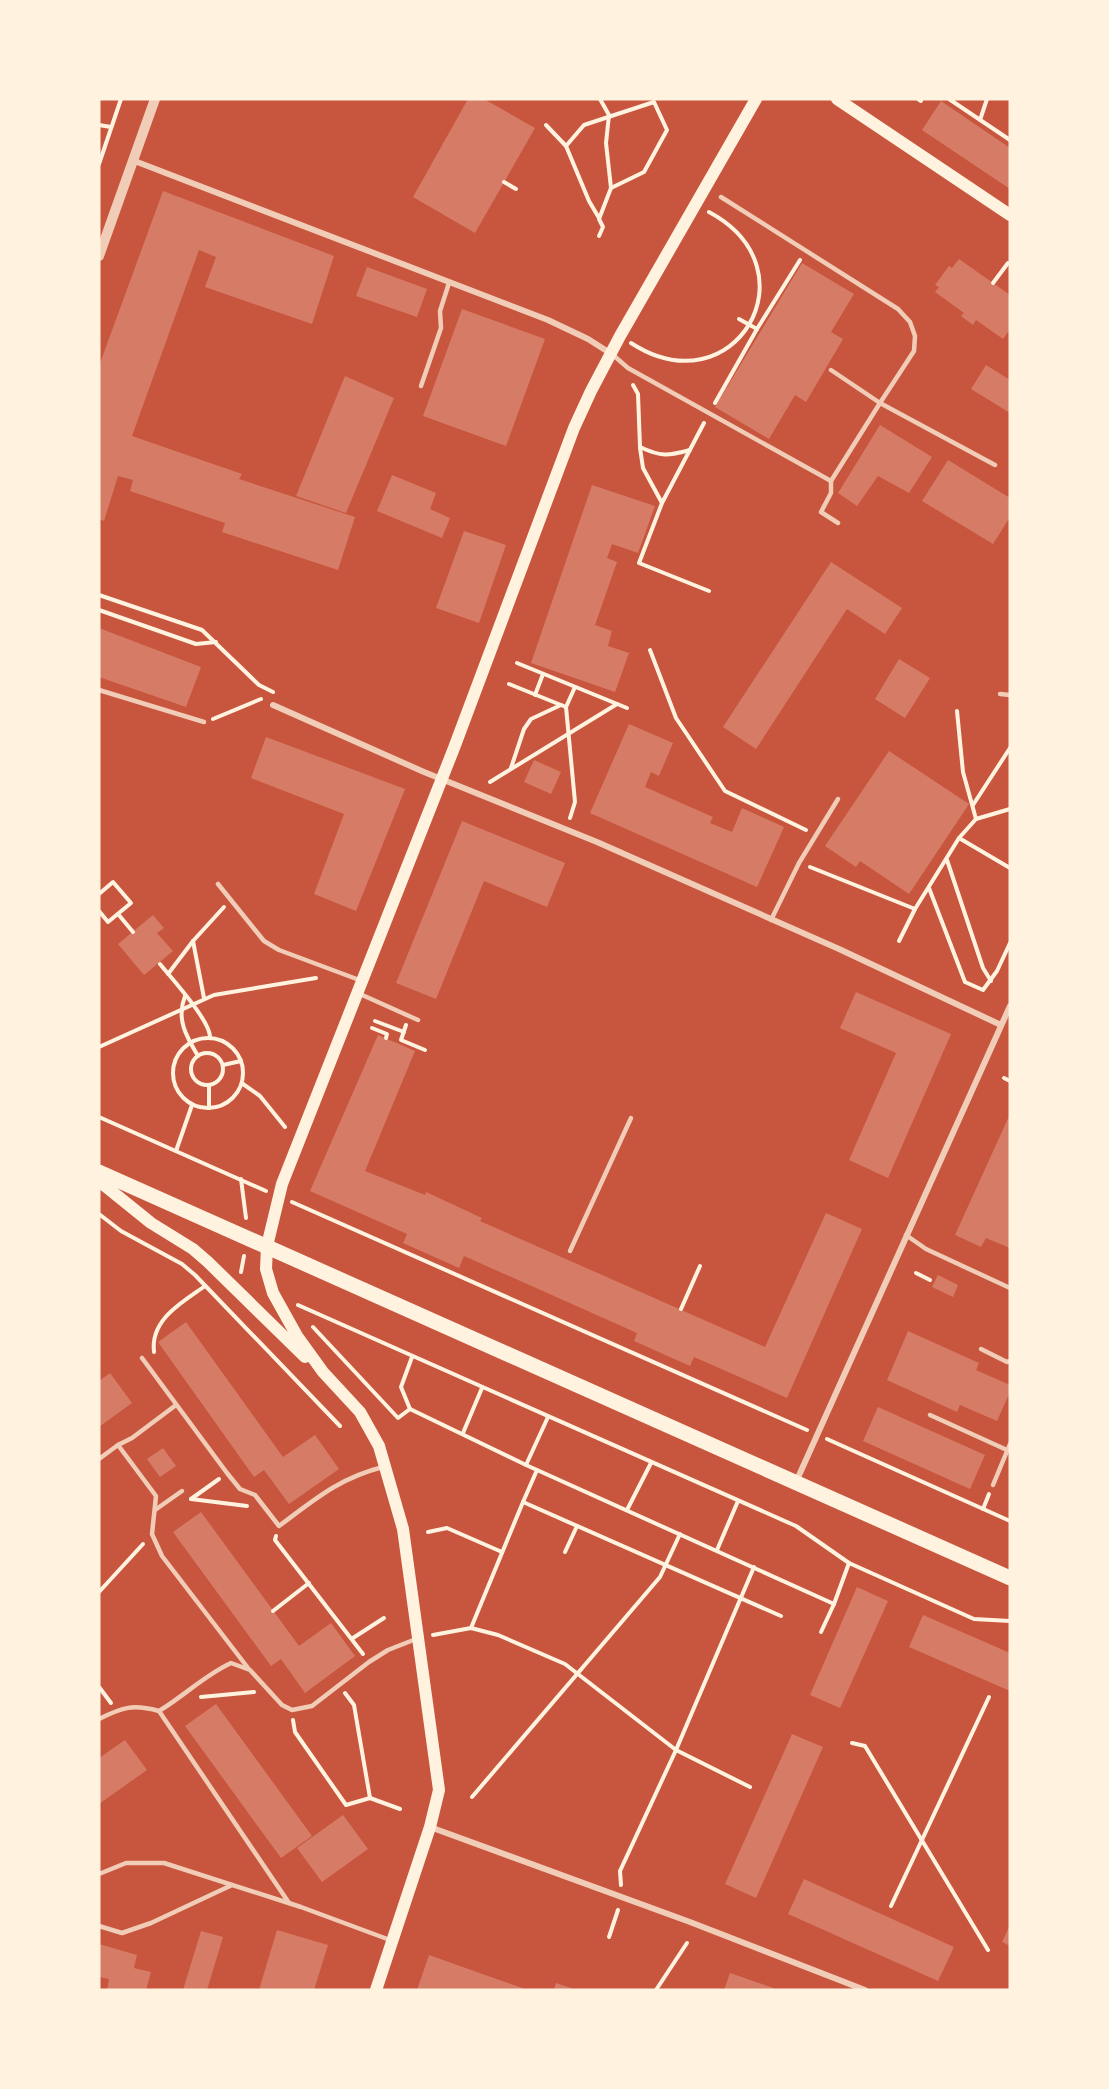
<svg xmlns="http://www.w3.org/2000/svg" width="1109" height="2089" font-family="'Titillium Web',sans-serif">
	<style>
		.building { fill: #d67c66 }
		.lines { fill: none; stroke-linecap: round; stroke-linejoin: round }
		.path { stroke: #fff3e0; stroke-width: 4 }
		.service { stroke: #f1ccb7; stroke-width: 4.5 }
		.minor { stroke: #f1ccb7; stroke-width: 6 }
		.tertiary { stroke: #f1ccb7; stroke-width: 10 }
		.secondary { stroke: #fff3e0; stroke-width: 12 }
		.primary { stroke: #fff3e0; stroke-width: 15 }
	</style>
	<rect width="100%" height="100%" fill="#c8553d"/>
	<g class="building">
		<polygon points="468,99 484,99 535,128 475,233 413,197"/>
		<polygon points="941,101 1010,148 1010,189 922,130"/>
		<polygon points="163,191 334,256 312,324 205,287 216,257 199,250 132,436 242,474 239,479 355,517 338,570 222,532 225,523 130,491 133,480 118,476 104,521 99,519 99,366"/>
		<polygon points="959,259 1010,295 1010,329 1003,339 976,320 973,325 961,316 964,313 935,292 939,287 935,285 949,266 952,268"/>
		<polygon points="802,263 854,294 831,332 843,339 806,402 795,395 769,439 715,407"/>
		<polygon points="367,267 427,289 417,317 356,296"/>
		<polygon points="462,309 545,339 506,446 423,416"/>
		<polygon points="986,365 1010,380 1010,413 971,389"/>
		<polygon points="345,376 394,398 346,513 296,496"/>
		<polygon points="880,425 932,457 909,493 878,476 857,506 838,493"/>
		<polygon points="948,460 1010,498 1010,517 993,544 922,501"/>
		<polygon points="392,475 436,493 430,509 450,518 442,538 377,511"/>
		<polygon points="592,485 655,506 638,553 612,544 607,558 617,562 595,625 612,631 608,646 629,653 615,692 531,663"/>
		<polygon points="464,531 506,545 479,623 436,608"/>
		<polygon points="831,562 902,608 885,634 847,609 756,749 723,727"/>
		<polygon points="99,628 201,667 186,707 99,677"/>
		<polygon points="899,659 930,678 905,718 875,699"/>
		<polygon points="629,724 673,743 659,776 651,772 645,787 713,817 710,823 732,832 742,808 784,827 757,887 590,813"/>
		<polygon points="266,737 405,789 356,911 314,894 344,814 251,778"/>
		<polygon points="889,751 969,804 909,894 860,861 856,867 825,846"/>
		<polygon points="534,760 561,772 551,794 524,782"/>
		<polygon points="462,821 565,863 547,907 484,881 436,999 396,983"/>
		<polygon points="153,915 164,928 157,933 173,951 144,975 118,944"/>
		<polygon points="856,992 951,1034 888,1178 849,1160 896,1053 840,1028"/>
		<polygon points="378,1035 415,1051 365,1171 425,1195 426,1192 482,1218 480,1221 765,1347 826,1213 862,1229 787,1398 694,1357 690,1366 634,1341 637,1333 464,1256 459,1268 403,1243 407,1234 310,1191"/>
		<polygon points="1010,1114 1010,1248 986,1238 981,1247 955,1235"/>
		<polygon points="938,1275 958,1285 953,1297 932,1287"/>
		<polygon points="186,1322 283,1457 315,1435 339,1469 289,1504 264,1470 254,1477 158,1342"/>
		<polygon points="908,1331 979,1363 976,1370 1010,1385 1010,1392 997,1421 960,1405 957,1412 887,1380"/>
		<polygon points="110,1373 132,1403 99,1427 99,1381"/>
		<polygon points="878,1407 985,1455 970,1489 863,1441"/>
		<polygon points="163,1448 176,1466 160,1477 147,1459"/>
		<polygon points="201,1512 299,1646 331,1623 355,1656 305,1693 281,1659 271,1666 173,1532"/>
		<polygon points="857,1587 888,1601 840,1708 810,1695"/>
		<polygon points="923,1615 1010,1653 1010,1691 909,1647"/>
		<polygon points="216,1704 312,1836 281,1858 185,1726"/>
		<polygon points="792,1734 823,1747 756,1898 725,1884"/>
		<polygon points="125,1740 147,1770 99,1804 99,1758"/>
		<polygon points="343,1815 368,1849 322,1882 297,1848"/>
		<polygon points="804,1879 954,1947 938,1981 788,1914"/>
		<polygon points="1010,1925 1010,1946 1002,1942"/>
		<polygon points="277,1930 328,1945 314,1990 259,1990"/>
		<polygon points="201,1931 223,1937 207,1990 183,1990"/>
		<polygon points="99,1944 137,1955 134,1968 151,1972 146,1990 107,1990 109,1979 99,1977"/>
		<polygon points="429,1955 528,1990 417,1990"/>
		<polygon points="730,1973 779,1990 724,1990"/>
		<polygon points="556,1983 577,1990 554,1990"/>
	</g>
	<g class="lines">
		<g class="path">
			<polyline points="918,99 921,101"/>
			<polyline points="949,99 1010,140"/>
			<polyline points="980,120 987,99"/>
			<polyline points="99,125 111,127"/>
			<polyline points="546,125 566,146 589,201 599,218"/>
			<polyline points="566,146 584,125 654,102 667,130 644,172 611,188"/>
			<polyline points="99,164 121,99"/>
			<polyline points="504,182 516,189"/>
			<polyline points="599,236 603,227 599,219 611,188 606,143 609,115 600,99"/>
			<polyline points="993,283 1008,263"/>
			<polyline points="739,319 757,329"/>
			<path d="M631,343C734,410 817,270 709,212"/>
			<path d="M633,385L638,394L640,447C661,457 668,456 690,450"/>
			<polyline points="715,403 757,329 800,260"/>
			<polyline points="704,423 662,503 639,563 709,591"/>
			<polyline points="640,448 643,468 662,503"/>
			<polyline points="99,595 202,630 259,685 273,692"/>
			<polyline points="99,610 196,644 216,642"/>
			<polyline points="650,650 676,718 725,791 806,830"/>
			<polyline points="517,663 627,708"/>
			<polyline points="509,684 566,707"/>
			<polyline points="535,695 543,674"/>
			<polyline points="957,711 963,772 976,819"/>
			<polyline points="213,719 261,699"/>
			<polyline points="511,768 524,729 531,719 561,705"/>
			<polyline points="490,782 617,704"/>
			<polyline points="973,805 1010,748"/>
			<polyline points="570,818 575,802 566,707 575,687"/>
			<polyline points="959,838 1010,868"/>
			<polyline points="947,860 983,968 991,981"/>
			<polyline points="810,867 915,909 959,838 976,819 1010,809"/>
			<polyline points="929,888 965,982 983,990 997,971 1010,943"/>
			<polyline points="99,894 113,882 131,903 108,922 99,911"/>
			<polyline points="118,914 133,932"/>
			<polyline points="193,941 204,998"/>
			<polyline points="899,941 915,909"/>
			<path d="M160,964C172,979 208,1018 210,1036"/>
			<polyline points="168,974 193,941 224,907"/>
			<path d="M185,996C176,1019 186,1036 198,1056"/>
			<polyline points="375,1021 404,1032"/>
			<polyline points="406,1025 401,1040 425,1050"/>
			<polyline points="372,1028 387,1034 386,1038"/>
			<circle cx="208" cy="1073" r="35"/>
			<polyline points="99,1047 214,995 316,978"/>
			<circle cx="207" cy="1069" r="16"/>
			<polyline points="223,1065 241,1061"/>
			<polyline points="1004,1078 1010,1081"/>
			<polyline points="243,1084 260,1096 285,1127"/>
			<polyline points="209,1086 209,1108"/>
			<polyline points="99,1117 266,1191"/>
			<polyline points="176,1151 192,1105"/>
			<polyline points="241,1179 246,1218"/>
			<polyline points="292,1202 807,1430"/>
			<polyline points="99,1214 121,1231 182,1264 195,1275 340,1426"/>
			<polyline points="241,1272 244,1256"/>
			<polyline points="916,1273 930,1280"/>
			<polyline points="298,1305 796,1526 849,1563 974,1619 1010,1621"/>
			<polyline points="681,1309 700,1266"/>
			<polyline points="313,1327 398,1418 410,1409 526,1465 834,1604"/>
			<path d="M154,1352C150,1319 183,1302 205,1286"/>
			<polyline points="410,1409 401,1387 412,1357"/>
			<polyline points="463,1433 482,1388"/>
			<polyline points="827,1439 1010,1521"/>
			<polyline points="526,1465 548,1417"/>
			<polyline points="191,1499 247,1506"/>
			<polyline points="191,1499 219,1479"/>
			<polyline points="523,1502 537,1470"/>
			<polyline points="983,1509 989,1494"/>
			<polyline points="627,1510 651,1463"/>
			<polyline points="428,1532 447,1528 502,1552"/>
			<polyline points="276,1536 275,1540 363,1654"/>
			<polyline points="717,1550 738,1501"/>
			<polyline points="565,1552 577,1526"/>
			<polyline points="99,1592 143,1544"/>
			<polyline points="273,1611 309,1583"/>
			<polyline points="471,1628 523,1502 781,1616"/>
			<polyline points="821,1632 834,1604 849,1563"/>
			<polyline points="433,1635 471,1628 498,1635 565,1664 676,1750 750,1787"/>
			<polyline points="353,1638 384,1618"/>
			<polyline points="99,1687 111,1703"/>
			<polyline points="345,1693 354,1705 370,1798 400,1809"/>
			<polyline points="201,1697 254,1692"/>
			<polyline points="293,1720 295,1732 346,1805 370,1798"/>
			<polyline points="852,1743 865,1746 988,1950"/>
			<polyline points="472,1797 660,1577 680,1534"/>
			<polyline points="621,1885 620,1871 676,1750 754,1567"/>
			<polyline points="891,1906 989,1697"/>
			<polyline points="609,1937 618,1910"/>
			<polyline points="656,1990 687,1943"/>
		</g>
		<g class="service">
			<polyline points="721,197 898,309 910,322 915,336 914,351 880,403 831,370"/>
			<polyline points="613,355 628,368 831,481 880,403 995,465"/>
			<polyline points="421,386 441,328 440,311 449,283"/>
			<polyline points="831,481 831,493 821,512 838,523"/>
			<polyline points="99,690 204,722"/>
			<polyline points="1000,694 1010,695"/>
			<polyline points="218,884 264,941 279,950 362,981"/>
			<polyline points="771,920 799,863 838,799"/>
			<polyline points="360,994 418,1020"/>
			<polyline points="906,1235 926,1249 1010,1288"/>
			<polyline points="570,1251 631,1118"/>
			<polyline points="981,1349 1007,1362 1010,1361"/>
			<path d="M142,1358L227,1473L240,1489L255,1495L279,1526C314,1500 339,1478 383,1467"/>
			<polyline points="930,1415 1007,1450"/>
			<polyline points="118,1445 132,1438 176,1405"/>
			<polyline points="99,1459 118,1445 156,1496 152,1534 162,1556 248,1668"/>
			<polyline points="993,1485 1010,1444"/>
			<polyline points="155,1510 182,1491"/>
			<path d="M159,1711C184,1696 205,1675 231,1663L250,1670L282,1705L292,1710L312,1706L369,1662L388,1650L416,1639"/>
			<path d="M99,1719C123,1707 133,1704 159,1711L289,1903"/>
			<polyline points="99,1874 126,1863 164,1863 301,1907 390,1940"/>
			<polyline points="99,1926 122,1933 151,1923 232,1885"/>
		</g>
		<g class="minor">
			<polyline points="132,160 548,320 588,339 610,353"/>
			<polyline points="273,705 424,772 597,842 839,949 1001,1025"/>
			<polyline points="796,1482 1010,1006"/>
			<polyline points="430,1827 690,1922 865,1990"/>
		</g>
		<polyline class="tertiary" points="99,256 155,99"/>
		<g class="secondary">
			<polyline points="837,99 1010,215"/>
			<polyline points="99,1181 151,1223 193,1249 208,1262 305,1357"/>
			<polyline points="376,1990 430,1827 439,1790 403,1529 379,1446 360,1412 323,1372 297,1336 273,1293 266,1269 267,1246 282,1184 454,748 574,428 591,391 620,336 756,99"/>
		</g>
		<polyline class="primary" points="99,1172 1010,1578"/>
	</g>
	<rect width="1109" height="2089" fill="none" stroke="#fff3e0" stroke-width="201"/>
</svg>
